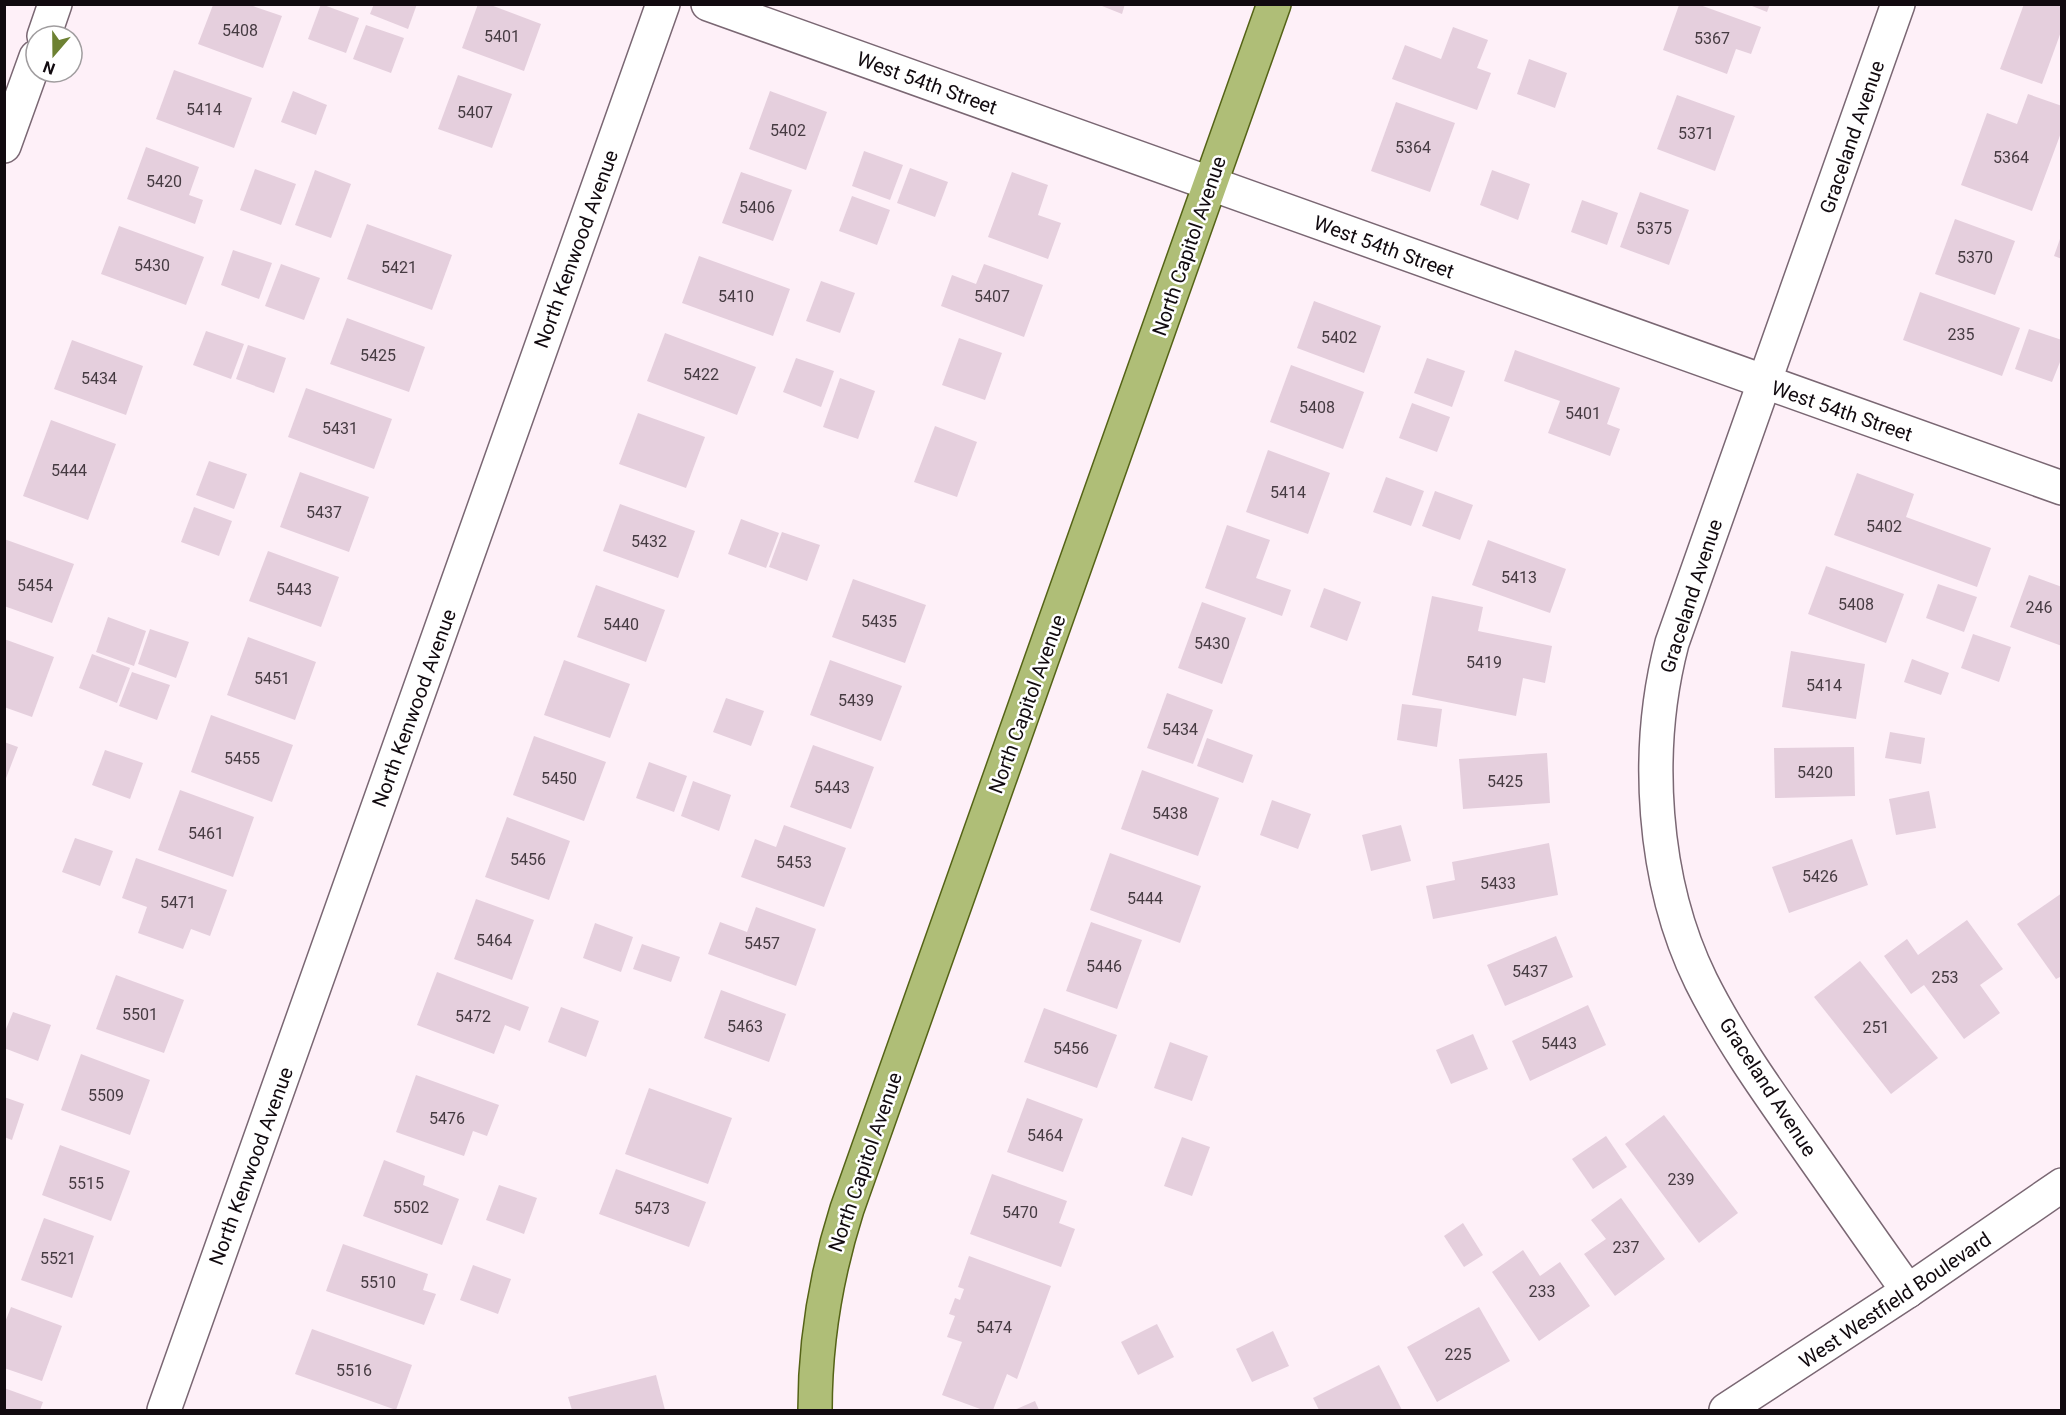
<svg xmlns="http://www.w3.org/2000/svg" width="2066" height="1415" font-family="Roboto,sans-serif">
	<style>
		.building { fill: #e5cfdd }
		.lines { fill: none; stroke-linecap: round; stroke-linejoin: round }
		.minor-casing { stroke: #7a6773; stroke-width: 36 }
		.major-casing { stroke: #556317; stroke-width: 36 }
		.minor { stroke: #fff; stroke-width: 33 }
		.major { stroke: #afbe77; stroke-width: 33 }
		.labels { text-anchor: middle; stroke-width: 5; stroke-linejoin: round; paint-order: stroke }
		.number-label { font-size: 16px; fill: #463b42 }
		.street-label { font-size: 20px; fill: #110a0f; stroke: #fff }
	</style>
	<rect width="100%" height="100%" fill="#fef0f8"/>
	<g class="building">
		<polygon points="321,4 359,18 346,53 308,39"/>
		<polygon points="374,4 417,4 408,29 370,14"/>
		<polygon points="478,4 488,4 541,24 524,71 462,48"/>
		<polygon points="1097,4 1125,4 1122,14"/>
		<polygon points="1747,4 1770,4 1767,12"/>
		<polygon points="2024,4 2062,4 2062,29 2042,84 2000,69"/>
		<polygon points="213,5 250,5 282,16 263,68 198,44"/>
		<polygon points="1679,5 1700,5 1761,27 1751,54 1736,49 1727,74 1663,50"/>
		<polygon points="366,25 404,38 391,73 353,59"/>
		<polygon points="1453,27 1488,40 1477,68 1491,73 1477,110 1392,79 1405,45 1441,59"/>
		<polygon points="1529,59 1567,73 1555,108 1517,94"/>
		<polygon points="174,70 252,98 234,148 156,119"/>
		<polygon points="458,75 512,94 492,148 438,129"/>
		<polygon points="293,91 327,105 316,135 281,122"/>
		<polygon points="770,91 827,112 806,170 749,149"/>
		<polygon points="2028,94 2062,106 2062,130 2032,211 1961,185 1987,113 2017,124"/>
		<polygon points="1677,95 1735,116 1715,171 1657,149"/>
		<polygon points="1396,102 1455,123 1430,192 1371,171"/>
		<polygon points="146,147 199,167 189,195 203,200 195,224 127,199"/>
		<polygon points="864,151 903,165 890,200 852,186"/>
		<polygon points="910,168 948,182 935,217 897,203"/>
		<polygon points="255,169 296,184 281,225 240,210"/>
		<polygon points="315,170 351,184 331,238 295,225"/>
		<polygon points="1492,170 1530,184 1518,220 1480,205"/>
		<polygon points="741,172 792,190 773,241 722,223"/>
		<polygon points="1012,172 1048,185 1038,215 1061,223 1048,259 988,237"/>
		<polygon points="1640,192 1689,210 1669,265 1620,247"/>
		<polygon points="852,196 890,210 877,245 839,231"/>
		<polygon points="1582,200 1618,213 1607,245 1571,232"/>
		<polygon points="1955,219 2015,241 1995,295 1935,274"/>
		<polygon points="367,224 452,255 432,310 347,279"/>
		<polygon points="119,226 204,257 186,305 101,274"/>
		<polygon points="2061,236 2062,236 2062,259 2054,256"/>
		<polygon points="233,250 272,263 259,299 221,285"/>
		<polygon points="699,256 790,289 773,336 682,303"/>
		<polygon points="281,264 320,278 304,320 265,306"/>
		<polygon points="984,264 1043,285 1024,337 941,306 952,275 976,284"/>
		<polygon points="821,281 855,293 840,333 806,321"/>
		<polygon points="1920,292 2020,328 2002,376 1903,340"/>
		<polygon points="1314,301 1381,326 1364,373 1297,348"/>
		<polygon points="347,318 425,347 409,392 330,364"/>
		<polygon points="2029,329 2062,340 2062,357 2052,382 2015,369"/>
		<polygon points="206,331 244,344 231,379 193,365"/>
		<polygon points="665,333 756,367 737,415 647,381"/>
		<polygon points="959,338 1002,353 985,400 942,385"/>
		<polygon points="72,340 143,366 126,415 54,389"/>
		<polygon points="248,345 286,358 274,393 236,379"/>
		<polygon points="1515,350 1620,388 1607,424 1620,429 1610,456 1548,433 1560,401 1504,381"/>
		<polygon points="796,358 834,371 821,407 783,392"/>
		<polygon points="1427,358 1465,371 1452,407 1414,393"/>
		<polygon points="1291,365 1364,392 1343,449 1270,422"/>
		<polygon points="840,378 875,391 858,439 823,427"/>
		<polygon points="306,388 392,419 374,469 288,437"/>
		<polygon points="1412,403 1450,417 1437,452 1399,438"/>
		<polygon points="638,413 705,437 686,488 619,464"/>
		<polygon points="51,420 116,444 88,520 23,496"/>
		<polygon points="935,426 977,442 957,497 914,482"/>
		<polygon points="1268,450 1330,473 1308,534 1246,512"/>
		<polygon points="209,461 247,474 234,509 196,495"/>
		<polygon points="300,472 369,497 349,552 280,527"/>
		<polygon points="1857,473 1914,494 1906,517 1991,548 1977,587 1834,535"/>
		<polygon points="1386,477 1424,491 1411,526 1373,512"/>
		<polygon points="1435,491 1473,505 1460,540 1422,526"/>
		<polygon points="620,504 695,531 678,578 603,551"/>
		<polygon points="194,507 232,521 219,556 181,542"/>
		<polygon points="741,519 779,533 766,568 728,554"/>
		<polygon points="1227,525 1270,540 1256,578 1291,590 1282,616 1205,588"/>
		<polygon points="782,532 820,545 807,581 769,567"/>
		<polygon points="4,539 74,564 52,623 4,606"/>
		<polygon points="1488,540 1566,569 1550,613 1472,585"/>
		<polygon points="268,551 339,577 321,627 249,601"/>
		<polygon points="1826,566 1904,594 1886,643 1808,614"/>
		<polygon points="2029,575 2062,587 2062,646 2010,627"/>
		<polygon points="853,579 926,605 905,663 832,637"/>
		<polygon points="1938,584 1977,597 1964,632 1926,618"/>
		<polygon points="596,585 665,610 646,662 577,637"/>
		<polygon points="1324,588 1361,602 1347,641 1310,627"/>
		<polygon points="1432,596 1483,607 1478,631 1552,646 1545,683 1523,678 1516,716 1412,695"/>
		<polygon points="1202,602 1246,618 1222,684 1178,668"/>
		<polygon points="108,617 146,631 134,666 96,652"/>
		<polygon points="150,629 189,642 176,678 138,664"/>
		<polygon points="1973,634 2011,647 1999,682 1961,668"/>
		<polygon points="248,637 316,662 295,720 227,695"/>
		<polygon points="4,639 54,657 32,717 4,707"/>
		<polygon points="1791,651 1865,664 1856,719 1782,707"/>
		<polygon points="92,654 130,668 117,703 79,688"/>
		<polygon points="1912,659 1949,673 1941,695 1904,682"/>
		<polygon points="564,660 630,684 610,738 544,715"/>
		<polygon points="830,660 902,686 881,741 810,715"/>
		<polygon points="132,672 170,685 157,720 119,706"/>
		<polygon points="1167,693 1213,710 1193,764 1147,748"/>
		<polygon points="726,698 764,711 751,746 713,732"/>
		<polygon points="1402,704 1442,709 1437,747 1397,740"/>
		<polygon points="211,715 293,745 272,802 191,772"/>
		<polygon points="1890,732 1925,738 1921,764 1885,758"/>
		<polygon points="534,736 606,762 584,821 513,795"/>
		<polygon points="1207,738 1253,755 1243,783 1197,766"/>
		<polygon points="4,742 18,747 5,781 4,781"/>
		<polygon points="813,745 874,767 851,829 790,807"/>
		<polygon points="1854,747 1855,796 1775,798 1774,748"/>
		<polygon points="105,750 143,763 130,799 92,785"/>
		<polygon points="1547,753 1550,803 1463,809 1459,759"/>
		<polygon points="649,762 687,776 674,812 636,798"/>
		<polygon points="1142,770 1219,798 1198,856 1121,829"/>
		<polygon points="693,781 731,795 719,831 681,816"/>
		<polygon points="180,790 254,817 233,877 158,850"/>
		<polygon points="1929,791 1936,828 1896,835 1889,799"/>
		<polygon points="1272,800 1311,814 1298,849 1260,835"/>
		<polygon points="507,817 570,841 549,900 485,877"/>
		<polygon points="784,825 846,848 824,907 741,877 755,839 776,847"/>
		<polygon points="1401,825 1411,861 1371,871 1362,835"/>
		<polygon points="75,838 113,851 100,886 62,872"/>
		<polygon points="1852,839 1868,885 1789,913 1772,867"/>
		<polygon points="1549,843 1558,895 1433,919 1426,886 1455,880 1452,862"/>
		<polygon points="1110,853 1201,886 1180,943 1090,910"/>
		<polygon points="136,858 227,890 210,936 191,929 183,949 138,933 147,907 122,898"/>
		<polygon points="2062,893 2062,976 2056,979 2017,924"/>
		<polygon points="476,899 534,920 512,980 454,959"/>
		<polygon points="756,907 816,929 796,986 708,954 720,922 747,932"/>
		<polygon points="1967,920 2003,969 1980,985 2000,1013 1964,1039 1924,985 1911,994 1884,956 1907,939 1918,955"/>
		<polygon points="1091,922 1142,940 1117,1009 1066,991"/>
		<polygon points="595,923 633,937 621,972 583,958"/>
		<polygon points="1556,936 1573,977 1505,1006 1487,965"/>
		<polygon points="642,944 680,957 671,982 633,969"/>
		<polygon points="1860,961 1938,1058 1891,1094 1814,997"/>
		<polygon points="437,972 529,1007 520,1031 505,1025 494,1054 417,1025"/>
		<polygon points="116,975 184,1000 164,1053 96,1029"/>
		<polygon points="721,990 786,1014 769,1062 704,1038"/>
		<polygon points="1588,1005 1606,1045 1530,1081 1512,1041"/>
		<polygon points="561,1007 599,1021 586,1057 548,1042"/>
		<polygon points="1044,1008 1117,1035 1097,1088 1024,1062"/>
		<polygon points="13,1012 51,1025 38,1061 4,1048 4,1034"/>
		<polygon points="1473,1034 1488,1069 1451,1084 1436,1050"/>
		<polygon points="1170,1042 1208,1056 1192,1101 1154,1088"/>
		<polygon points="81,1054 150,1080 130,1135 61,1110"/>
		<polygon points="416,1075 499,1105 487,1136 473,1131 464,1156 396,1132"/>
		<polygon points="649,1088 732,1118 708,1184 625,1154"/>
		<polygon points="4,1097 24,1104 12,1140 4,1137"/>
		<polygon points="1027,1098 1083,1119 1063,1172 1007,1152"/>
		<polygon points="1664,1115 1738,1213 1699,1243 1625,1144"/>
		<polygon points="1606,1136 1627,1167 1593,1189 1572,1159"/>
		<polygon points="1182,1137 1210,1147 1192,1196 1164,1186"/>
		<polygon points="60,1145 130,1171 111,1221 42,1195"/>
		<polygon points="384,1160 425,1176 423,1185 459,1199 442,1245 363,1216"/>
		<polygon points="616,1169 706,1202 689,1247 599,1214"/>
		<polygon points="992,1174 1067,1201 1059,1223 1075,1229 1061,1267 970,1234"/>
		<polygon points="499,1185 537,1198 524,1234 486,1220"/>
		<polygon points="1621,1198 1665,1259 1615,1296 1584,1254 1606,1239 1591,1220"/>
		<polygon points="44,1218 94,1236 72,1298 21,1280"/>
		<polygon points="1463,1223 1483,1255 1464,1267 1444,1236"/>
		<polygon points="343,1244 428,1274 423,1290 436,1294 424,1325 326,1291"/>
		<polygon points="1523,1250 1540,1276 1560,1262 1590,1306 1539,1341 1492,1272"/>
		<polygon points="969,1256 1051,1286 1017,1379 1007,1374 993,1410 983,1410 942,1395 962,1342 947,1337 955,1316 949,1314 955,1298 960,1300 964,1289 958,1287"/>
		<polygon points="473,1265 511,1279 498,1314 460,1300"/>
		<polygon points="11,1307 62,1326 42,1381 4,1368 4,1325"/>
		<polygon points="1479,1307 1510,1361 1437,1402 1407,1347"/>
		<polygon points="1157,1324 1174,1357 1138,1375 1121,1342"/>
		<polygon points="312,1329 412,1365 396,1410 295,1374"/>
		<polygon points="1273,1331 1289,1366 1252,1382 1236,1349"/>
		<polygon points="1379,1365 1402,1410 1319,1410 1313,1398"/>
		<polygon points="656,1375 665,1410 572,1410 568,1397"/>
		<polygon points="4,1388 43,1402 40,1410 4,1410"/>
		<polygon points="1035,1401 1039,1410 1014,1410"/>
	</g>
	<g class="lines">
		<g class="minor-casing">
			<g id="minor">
				<polyline points="708,4 2062,488"/>
				<path d="M1898,4L1672,643C1644,750 1652,881 1701,981C1729,1037 1765,1088 1801,1139C1837,1190 1872,1241 1908,1291"/>
				<polyline points="44,36 55,4"/>
				<polyline points="4,146 36,57"/>
				<polyline points="164,1410 663,4"/>
				<polyline points="1726,1410 1908,1291 2062,1185"/>
			</g>
		</g>
		<g class="major-casing">
			<path id="major" d="M815,1410C815,1341 826,1275 847,1209L1274,4"/>
		</g>
		<use href="#minor" class="minor"/>
		<use href="#major" class="major"/>
	</g>
	<g class="labels">
		<g class="number-label">
			<text x="240" y="36">5408</text>
			<text x="502" y="42">5401</text>
			<text x="1712" y="44">5367</text>
			<text x="204" y="115">5414</text>
			<text x="475" y="118">5407</text>
			<text x="788" y="136">5402</text>
			<text x="1696" y="139">5371</text>
			<text x="1413" y="153">5364</text>
			<text x="2011" y="163">5364</text>
			<text x="164" y="187">5420</text>
			<text x="757" y="213">5406</text>
			<text x="1654" y="234">5375</text>
			<text x="1975" y="263">5370</text>
			<text x="152" y="271">5430</text>
			<text x="399" y="273">5421</text>
			<text x="736" y="302">5410</text>
			<text x="992" y="302">5407</text>
			<text x="1961" y="340">235</text>
			<text x="1339" y="343">5402</text>
			<text x="378" y="361">5425</text>
			<text x="701" y="380">5422</text>
			<text x="99" y="384">5434</text>
			<text x="1317" y="413">5408</text>
			<text x="1583" y="419">5401</text>
			<text x="340" y="434">5431</text>
			<text x="69" y="476">5444</text>
			<text x="1288" y="498">5414</text>
			<text x="324" y="518">5437</text>
			<text x="1884" y="532">5402</text>
			<text x="649" y="547">5432</text>
			<text x="1519" y="583">5413</text>
			<text x="35" y="591">5454</text>
			<text x="294" y="595">5443</text>
			<text x="1856" y="610">5408</text>
			<text x="2039" y="613">246</text>
			<text x="879" y="627">5435</text>
			<text x="621" y="630">5440</text>
			<text x="1212" y="649">5430</text>
			<text x="1484" y="668">5419</text>
			<text x="272" y="684">5451</text>
			<text x="1824" y="691">5414</text>
			<text x="856" y="706">5439</text>
			<text x="1180" y="735">5434</text>
			<text x="242" y="764">5455</text>
			<text x="1815" y="778">5420</text>
			<text x="559" y="784">5450</text>
			<text x="1505" y="787">5425</text>
			<text x="832" y="793">5443</text>
			<text x="1170" y="819">5438</text>
			<text x="206" y="839">5461</text>
			<text x="528" y="865">5456</text>
			<text x="794" y="868">5453</text>
			<text x="1820" y="882">5426</text>
			<text x="1498" y="889">5433</text>
			<text x="1145" y="904">5444</text>
			<text x="178" y="908">5471</text>
			<text x="494" y="946">5464</text>
			<text x="762" y="949">5457</text>
			<text x="1104" y="972">5446</text>
			<text x="1530" y="977">5437</text>
			<text x="1945" y="983">253</text>
			<text x="140" y="1020">5501</text>
			<text x="473" y="1022">5472</text>
			<text x="745" y="1032">5463</text>
			<text x="1876" y="1033">251</text>
			<text x="1559" y="1049">5443</text>
			<text x="1071" y="1054">5456</text>
			<text x="106" y="1101">5509</text>
			<text x="447" y="1124">5476</text>
			<text x="1045" y="1141">5464</text>
			<text x="1681" y="1185">239</text>
			<text x="86" y="1189">5515</text>
			<text x="411" y="1213">5502</text>
			<text x="652" y="1214">5473</text>
			<text x="1020" y="1218">5470</text>
			<text x="1626" y="1253">237</text>
			<text x="58" y="1264">5521</text>
			<text x="378" y="1288">5510</text>
			<text x="1542" y="1297">233</text>
			<text x="994" y="1333">5474</text>
			<text x="1458" y="1360">225</text>
			<text x="354" y="1376">5516</text>
		</g>
		<g class="street-label">
			<text transform="translate(927 83) rotate(20)" y="7">West 54th Street</text>
			<text transform="translate(1852 137) rotate(-71)" y="7">Graceland Avenue</text>
			<text transform="translate(1189 246) rotate(-71)" y="7">North Capitol Avenue</text>
			<text transform="translate(1384 247) rotate(20)" y="7">West 54th Street</text>
			<text transform="translate(576 249) rotate(-70)" y="7">North Kenwood Avenue</text>
			<text transform="translate(1842 411) rotate(19)" y="7">West 54th Street</text>
			<text transform="translate(1691 596) rotate(-72)" y="7">Graceland Avenue</text>
			<text transform="translate(1027 704) rotate(-70)" y="7">North Capitol Avenue</text>
			<text transform="translate(414 708) rotate(-70)" y="7">North Kenwood Avenue</text>
			<text transform="translate(1768 1087) rotate(57)" y="7">Graceland Avenue</text>
			<text transform="translate(865 1162) rotate(-71)" y="7">North Capitol Avenue</text>
			<text transform="translate(251 1166) rotate(-70)" y="7">North Kenwood Avenue</text>
			<text transform="translate(1895 1300) rotate(-34)" y="7">West Westfield Boulevard</text>
		</g>
	</g>
	<rect width="2066" height="1415" fill="none" stroke="#110a0f" stroke-width="12"/>
	<g transform="translate(54 54) rotate(200)"><circle r="28" fill="#ffffff" stroke="#a09d9f" stroke-width="1.5"/>
	<path d="M0-4.5L10 22L0 15L-10 22Z" fill="#6d8132"/>
	<text y="-9" font-size="16" font-weight="bold" text-anchor="middle" fill="#110a0f">N</text>
	</g>
</svg>
